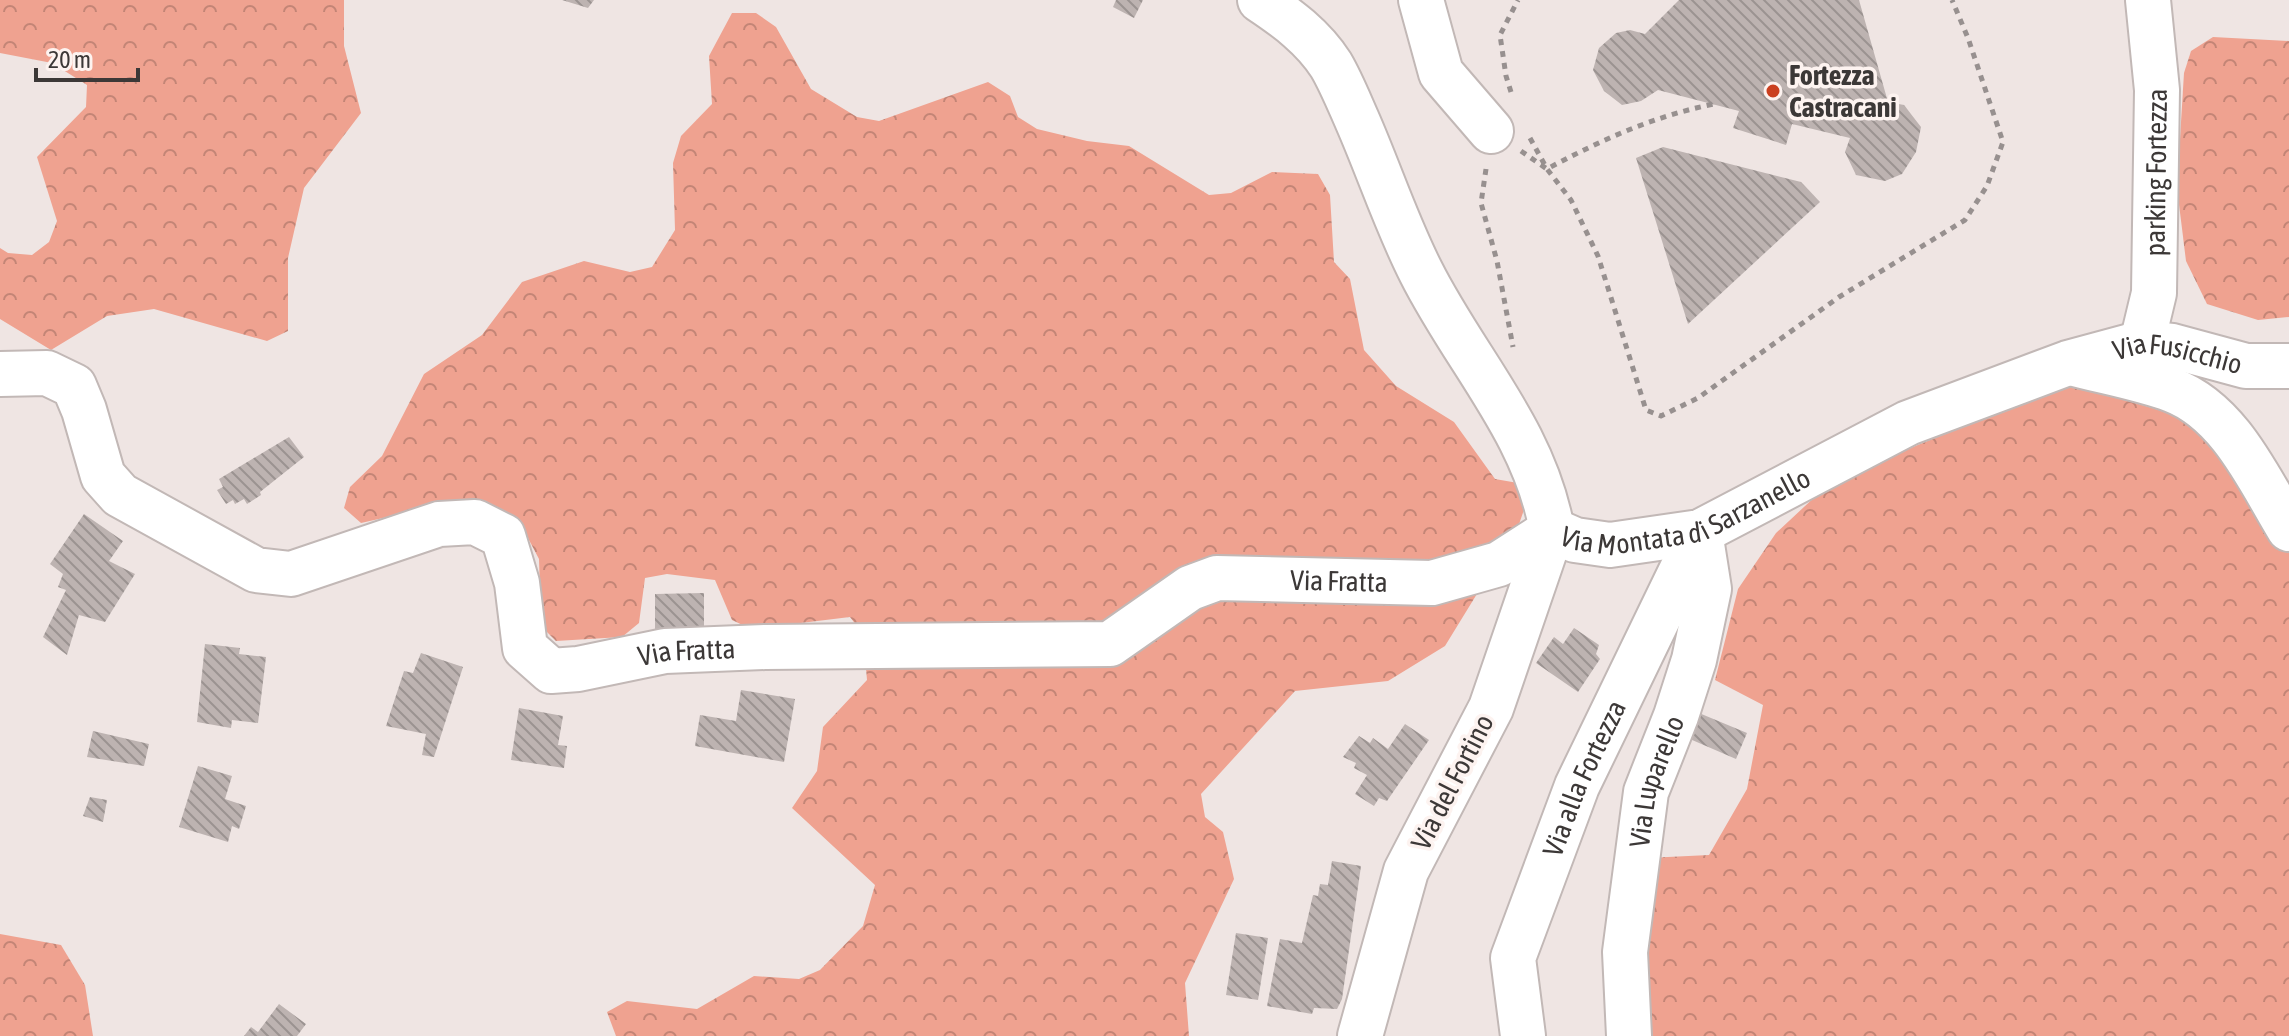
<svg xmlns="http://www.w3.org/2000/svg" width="2289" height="1036" font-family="'Asap Condensed',sans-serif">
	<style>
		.forest { fill: url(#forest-crowns) }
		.building { fill: url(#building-back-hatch) }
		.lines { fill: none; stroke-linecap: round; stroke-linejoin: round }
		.minor-casing { stroke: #c2b8b6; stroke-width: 48 }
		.path { stroke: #97908f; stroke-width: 5; stroke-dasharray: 6 6; stroke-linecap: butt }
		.minor { stroke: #fff; stroke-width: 44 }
		.poi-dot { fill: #ca4020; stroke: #fdf3f0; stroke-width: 3 }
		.labels { text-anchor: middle; stroke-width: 7; stroke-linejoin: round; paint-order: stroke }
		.poi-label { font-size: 28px; font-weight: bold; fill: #3c3837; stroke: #fdf3f0; text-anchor: start }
		.street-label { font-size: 28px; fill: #3c3837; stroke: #fdf3f0 }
	</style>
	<defs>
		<pattern id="forest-crowns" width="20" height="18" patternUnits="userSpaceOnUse" patternTransform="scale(2)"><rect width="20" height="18" fill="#efa290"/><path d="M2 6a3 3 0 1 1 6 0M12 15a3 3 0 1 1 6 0" fill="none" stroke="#c38576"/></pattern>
		<pattern id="building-back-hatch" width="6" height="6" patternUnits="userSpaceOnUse" patternTransform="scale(2)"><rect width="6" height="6" fill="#bdb3b1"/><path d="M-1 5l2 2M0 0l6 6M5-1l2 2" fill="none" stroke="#9b9391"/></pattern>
	</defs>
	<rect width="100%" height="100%" fill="#efe5e3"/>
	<g class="forest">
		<polygon points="0,0 344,0 344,46 361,113 304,188 288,258 288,331 267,341 154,309 107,316 51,350 0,319 0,248 8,253 32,255 49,242 57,221 37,157 86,107 87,85 52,63 0,53"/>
		<polygon points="732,13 756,13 776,27 811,89 857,117 879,121 988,82 1010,96 1018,117 1037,129 1087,141 1129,146 1209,195 1231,193 1272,172 1318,174 1330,195 1334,262 1350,279 1364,350 1396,386 1454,422 1495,479 1518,483 1526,504 1518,527 1445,646 1388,681 1295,691 1201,794 1205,817 1223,832 1234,879 1185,983 1189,1036 616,1036 607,1012 627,1001 697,1009 754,976 799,979 820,970 863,926 875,885 792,808 817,771 823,727 867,680 863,634 850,617 751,629 732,620 715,580 667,574 645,578 639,623 622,637 556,641 541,626 539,559 519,521 454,502 361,523 344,508 350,487 382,456 424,374 482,335 522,282 584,261 630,272 652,267 675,230 673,163 681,136 712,104 709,56"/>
		<polygon points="2213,37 2289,41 2289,317 2258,320 2207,304 2186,261 2177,188 2184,73 2191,51"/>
		<polygon points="2068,383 2186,418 2289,543 2289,1036 1646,1036 1647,858 1709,855 1747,789 1763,705 1715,680 1738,589 1776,533 1833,480"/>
		<polygon points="0,934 61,945 85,985 93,1036 0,1036"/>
	</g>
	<g class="building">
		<polygon points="562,0 594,0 588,8"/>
		<polygon points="1116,0 1143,0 1134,18 1113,7"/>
		<polygon points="1679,0 1859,0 1888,102 1904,105 1921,127 1916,152 1902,174 1885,181 1856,175 1845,152 1850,138 1792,124 1786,145 1733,128 1739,111 1658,90 1641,101 1622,105 1604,91 1593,70 1599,48 1616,33 1630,30 1645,34"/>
		<polygon points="1663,147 1801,182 1820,202 1688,324 1636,158"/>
		<polygon points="289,437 304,457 260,492 261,495 247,504 244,499 235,504 233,500 226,504 217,490 223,487 219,479"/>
		<polygon points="84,514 123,541 109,561 135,574 105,622 79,615 67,655 43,637 66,590 58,587 63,574 50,564"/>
		<polygon points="704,593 704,644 655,645 655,594"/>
		<polygon points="1574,628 1599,645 1596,654 1600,659 1578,692 1536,663 1554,637 1563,644"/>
		<polygon points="205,644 240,648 239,654 266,657 258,723 232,720 231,728 197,722"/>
		<polygon points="421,653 463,667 434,757 422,755 426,734 386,726 404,671 413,673"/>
		<polygon points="741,690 795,699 784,762 695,746 700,715 736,721"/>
		<polygon points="519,708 563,716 558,745 567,746 564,768 511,760"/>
		<polygon points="1687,708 1747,733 1736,759 1676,733"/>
		<polygon points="1405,724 1429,740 1387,801 1379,798 1374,806 1355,794 1367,775 1354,768 1356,763 1343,757 1359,736 1370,743 1373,738 1388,749"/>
		<polygon points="93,731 149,744 144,766 87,757"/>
		<polygon points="198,766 232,776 225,799 246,806 239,829 232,826 228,842 179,827"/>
		<polygon points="90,797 107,800 103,822 83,816"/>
		<polygon points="1332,861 1361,866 1342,999 1337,1009 1314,1008 1312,1014 1267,1006 1280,939 1302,943 1313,895 1318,896 1320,884 1328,885"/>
		<polygon points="1236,933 1268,938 1258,1000 1226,995"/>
		<polygon points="279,1004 306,1024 297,1036 244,1036 251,1027 258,1032"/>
	</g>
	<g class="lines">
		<g class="minor-casing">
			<g id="minor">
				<path d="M1260,0C1287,18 1313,37 1331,65C1341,82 1349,102 1357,120C1379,170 1396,223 1421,272C1465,360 1534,430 1552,530L1491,708L1406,871L1360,1036"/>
				<polyline points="1421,0 1441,73 1491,131"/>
				<path id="s1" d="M2142,343L2154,293L2157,90L2148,0"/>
				<path d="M2071,363C2104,372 2140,378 2172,390C2230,412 2259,480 2289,529"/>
				<path id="s2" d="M0,374L47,373L74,386L84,410L103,476L120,495L256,570L291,574L439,524L475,522L503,536L517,583L525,648L551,671L578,669L665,651L765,647L1110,644L1190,588L1217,578L1432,583L1499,564L1552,530"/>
				<path id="s3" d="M1552,530L1575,540L1610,545L1700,532L1908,423L2068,363L2142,343L2172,346L2246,366H2289"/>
				<path id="s4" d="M1523,1036L1513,958L1577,786L1700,532"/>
				<path id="s5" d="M1629,1036L1625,952L1646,792L1676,716L1694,660L1709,589L1700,532"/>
			</g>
		</g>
		<g class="path">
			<polyline points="1511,92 1506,76 1500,35 1518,0"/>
			<polyline points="1530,138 1547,169 1571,200 1598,256 1646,410 1661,416 1698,398 1839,297 1965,220 1987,186 2003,142 1968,38 1952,0"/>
			<path d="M1521,151L1547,169C1601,140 1654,116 1714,104"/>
			<polyline points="1486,169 1481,203 1497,261 1513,347"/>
		</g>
		<use href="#minor" class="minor"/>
	</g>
	<circle class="poi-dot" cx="1773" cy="91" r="8"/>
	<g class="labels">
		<g class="poi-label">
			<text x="1789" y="85">Fortezza<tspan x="1789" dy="32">Castracani</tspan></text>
		</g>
		<g class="street-label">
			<text dy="10" stroke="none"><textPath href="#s1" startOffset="172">parking Fortezza</textPath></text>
			<text dy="10" stroke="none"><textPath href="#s3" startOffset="670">Via Fusicchio</textPath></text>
			<text dy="10" stroke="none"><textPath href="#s3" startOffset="142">Via Montata di Sarzanello</textPath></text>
			<text dy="10" stroke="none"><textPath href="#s2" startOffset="1570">Via Fratta</textPath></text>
			<text dy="10" stroke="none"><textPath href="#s2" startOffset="898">Via Fratta</textPath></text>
			<text dy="10" stroke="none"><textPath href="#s4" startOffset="272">Via alla Fortezza</textPath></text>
			<text transform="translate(1452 782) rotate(-63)" y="10">Via del Fortino</text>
			<text dy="10" stroke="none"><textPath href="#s5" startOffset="258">Via Luparello</textPath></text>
		</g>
	</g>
	<path d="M36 68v12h102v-12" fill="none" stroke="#3c3837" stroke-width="4"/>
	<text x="48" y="68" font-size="24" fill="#3c3837" stroke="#fdf3f0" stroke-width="6" paint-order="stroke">20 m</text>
</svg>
